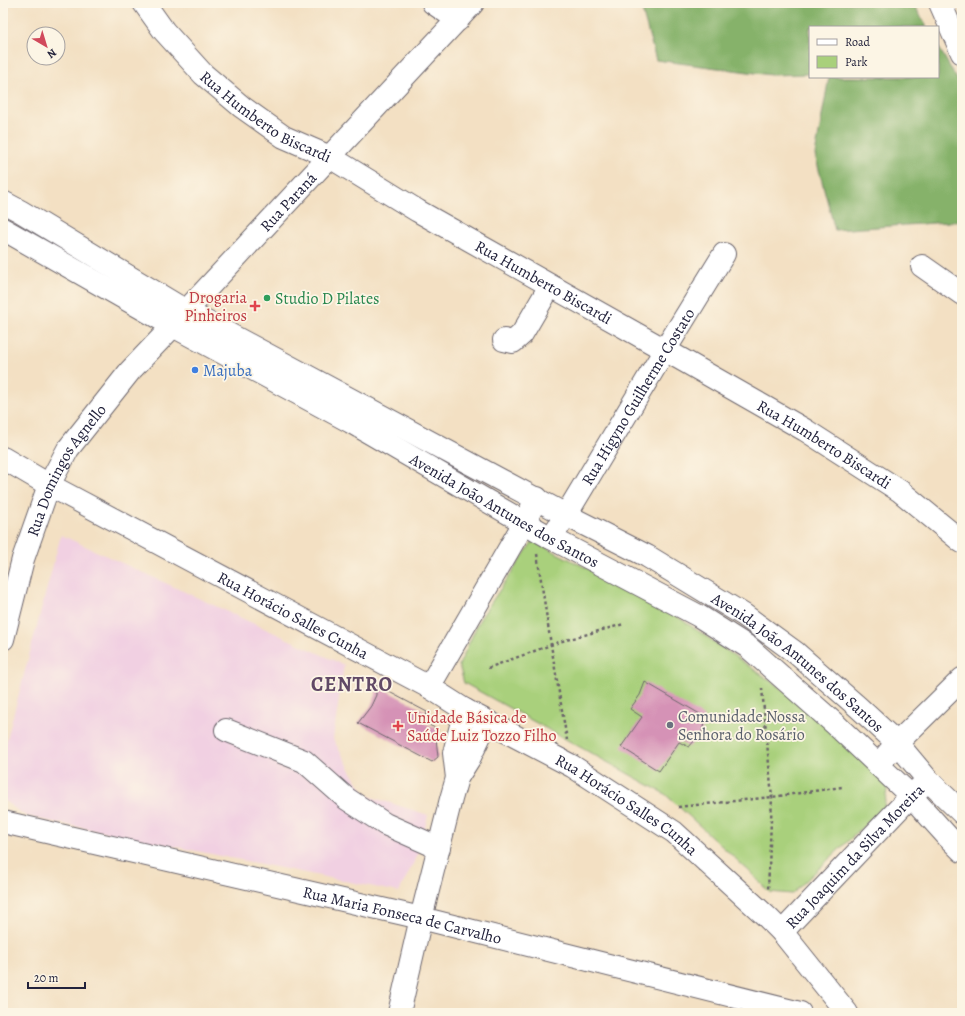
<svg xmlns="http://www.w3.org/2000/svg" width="965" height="1016" font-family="Alegreya,serif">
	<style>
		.built { fill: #f1d0e2 }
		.green { fill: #a9d07b; stroke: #66795b }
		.forest { fill: #86b26b; stroke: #546a53 }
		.building { fill: #d592b6 }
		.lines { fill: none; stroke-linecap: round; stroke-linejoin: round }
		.minor-casing { stroke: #6b646b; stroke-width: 24 }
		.major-casing { stroke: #6b646b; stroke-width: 24 }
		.path { stroke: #6b646b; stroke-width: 2.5; stroke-dasharray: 3 3; stroke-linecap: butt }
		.minor { stroke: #fff; stroke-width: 22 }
		.major { stroke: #fff; stroke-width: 22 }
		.leisure-dot { fill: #2e9e5b; stroke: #fcf5e5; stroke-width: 1.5 }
		.health-dot { fill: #e0444e; stroke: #fcf5e5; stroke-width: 1.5 }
		.shop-dot { fill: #3f7fe0; stroke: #fcf5e5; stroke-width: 1.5 }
		.worship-dot { fill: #6b7280; stroke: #fcf5e5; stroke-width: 1.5 }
		.labels { text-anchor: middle; stroke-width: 3.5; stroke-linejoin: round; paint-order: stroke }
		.street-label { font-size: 16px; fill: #22223b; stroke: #fcf5e5 }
		.health-label { font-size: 16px; fill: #be3a42; stroke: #fcf5e5; text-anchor: end }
		.leisure-label { font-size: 16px; fill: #27864d; stroke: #fcf5e5; text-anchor: start }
		.shop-label { font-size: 16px; fill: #366cbe; stroke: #fcf5e5; text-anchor: start }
		.worship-label { font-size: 16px; fill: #5b616d; stroke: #fcf5e5; text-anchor: start }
		.district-label { font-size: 20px; font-weight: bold; letter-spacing: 1px; fill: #614966; stroke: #fcf5e5 }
	</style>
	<rect width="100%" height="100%" fill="#fcf5e5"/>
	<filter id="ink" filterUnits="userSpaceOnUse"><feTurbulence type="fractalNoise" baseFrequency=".025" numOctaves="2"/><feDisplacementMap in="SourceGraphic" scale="8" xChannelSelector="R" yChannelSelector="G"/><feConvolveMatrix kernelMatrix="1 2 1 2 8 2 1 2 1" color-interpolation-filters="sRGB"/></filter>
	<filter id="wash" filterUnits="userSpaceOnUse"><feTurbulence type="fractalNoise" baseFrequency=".012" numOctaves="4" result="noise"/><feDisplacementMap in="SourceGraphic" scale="16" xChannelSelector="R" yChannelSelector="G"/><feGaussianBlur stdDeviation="0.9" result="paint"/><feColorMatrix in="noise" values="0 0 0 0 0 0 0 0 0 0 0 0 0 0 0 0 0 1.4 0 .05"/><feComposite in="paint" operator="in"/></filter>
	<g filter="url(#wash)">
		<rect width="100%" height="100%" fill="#f3e0c3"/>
		<polygon class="built" points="61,535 344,665 333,739 365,795 428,815 419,852 399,892 34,818 26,816 3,800 3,754"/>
		<polygon class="green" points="533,541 662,606 801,702 888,784 884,807 792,894 769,892 749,871 665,794 464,683 459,665 480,619"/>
		<g class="forest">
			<polygon points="640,3 913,3 927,27 810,27 810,74 771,75 656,60"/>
			<polygon points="938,46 962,88 962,221 835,230 815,155 829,77 938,77"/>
		</g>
		<g id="blocks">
			<g class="building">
				<polygon points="645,682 705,717 702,732 689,747 679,742 659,771 621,747 642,717 630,709 640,695"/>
				<polygon points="376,685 427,712 424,723 438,729 436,738 438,757 432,762 358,723 371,706 376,695"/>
			</g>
		</g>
	</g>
	<g filter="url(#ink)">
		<use href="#blocks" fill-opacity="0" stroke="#6b646b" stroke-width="1"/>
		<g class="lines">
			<g class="minor-casing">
				<g id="minor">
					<path id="s1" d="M144,3L164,31L203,74L242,107L284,137L330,157L418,211L665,350L805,430L900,491L962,542"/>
					<polyline points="433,3 458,20"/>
					<polyline points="940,3 962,53"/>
					<polyline points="922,266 962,294"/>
					<polyline points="504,340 513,342 522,334 550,286"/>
					<path id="s2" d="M3,458L49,485L429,687L465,710L572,766L674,832L767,917L782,932L847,1013"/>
					<path id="s3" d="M551,538L566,515L665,350L724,254"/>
					<path id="s4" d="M3,639L23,559L49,485L68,449L130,371L173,326L186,311L473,3"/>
					<polyline points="429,687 524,523 537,498"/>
					<polyline points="226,730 304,761 347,799 385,824 439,848"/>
					<polyline points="878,765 897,743 962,679"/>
					<polyline points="457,778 454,753 465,710"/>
					<path id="s5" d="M3,822L421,918L800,1013"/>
					<path id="s6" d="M782,932L911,796L928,780"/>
					<polyline points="399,1013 421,918 451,799 457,778 469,759 487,721"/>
				</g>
			</g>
			<g class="major-casing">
				<g id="major">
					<path id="s7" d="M3,202L20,211L186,311L566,515L647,556L744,615L796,653L858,707L897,743L928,780L962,813"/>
					<path id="s8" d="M3,229L173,326L351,422L551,538L699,616L748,647L835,724L911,796L948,837L962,851"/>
				</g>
			</g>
			<g class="path">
				<polyline points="537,554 551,645 567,740"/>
				<polyline points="488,668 559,642 624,624"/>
				<polyline points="762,688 772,797 768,891"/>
				<polyline points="678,807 772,797 842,787"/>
			</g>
			<use href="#minor" class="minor"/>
			<use href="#major" class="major"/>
		</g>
	</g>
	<circle class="leisure-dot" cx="267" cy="298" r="4"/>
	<g class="health-dot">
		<path d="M253 300h4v4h4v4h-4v4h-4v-4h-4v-4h4z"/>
		<path d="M396 720h4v4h4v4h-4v4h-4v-4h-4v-4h4z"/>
	</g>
	<circle class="shop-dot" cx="195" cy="370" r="4"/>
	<circle class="worship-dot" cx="670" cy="725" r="4"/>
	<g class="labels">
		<g class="street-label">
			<text dy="6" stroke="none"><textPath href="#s1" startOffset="169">Rua Humberto Biscardi</textPath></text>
			<text dy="6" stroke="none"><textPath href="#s4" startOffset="533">Rua Paraná</textPath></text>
			<text dy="6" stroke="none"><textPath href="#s1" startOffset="493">Rua Humberto Biscardi</textPath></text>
			<text dy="6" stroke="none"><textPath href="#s3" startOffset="166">Rua Higyno Guilherme Costato</textPath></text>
			<text dy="6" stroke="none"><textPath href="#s1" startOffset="817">Rua Humberto Biscardi</textPath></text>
			<text dy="6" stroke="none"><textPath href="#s4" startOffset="182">Rua Domingos Agnello</textPath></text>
			<text dy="6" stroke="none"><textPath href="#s8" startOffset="575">Avenida João Antunes dos Santos</textPath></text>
			<text dy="6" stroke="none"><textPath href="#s2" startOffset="330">Rua Horácio Salles Cunha</textPath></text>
			<text dy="6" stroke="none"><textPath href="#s7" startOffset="920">Avenida João Antunes dos Santos</textPath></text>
			<text dy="6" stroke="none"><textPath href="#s2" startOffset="714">Rua Horácio Salles Cunha</textPath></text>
			<text dy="6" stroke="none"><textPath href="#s6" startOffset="105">Rua Joaquim da Silva Moreira</textPath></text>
			<text dy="6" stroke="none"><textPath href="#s5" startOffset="410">Rua Maria Fonseca de Carvalho</textPath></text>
		</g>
		<g class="health-label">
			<text x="247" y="303">Drogaria<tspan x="247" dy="18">Pinheiros</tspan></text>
			<text x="407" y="723" text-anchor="start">Unidade Básica de<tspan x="407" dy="18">Saúde Luiz Tozzo Filho</tspan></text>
		</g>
		<g class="leisure-label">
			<text x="275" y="304">Studio D Pilates</text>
		</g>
		<g class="shop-label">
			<text x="203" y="376">Majuba</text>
		</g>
		<g class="worship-label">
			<text x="678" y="722">Comunidade Nossa<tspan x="678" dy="18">Senhora do Rosário</tspan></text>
		</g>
		<g class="district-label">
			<text x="352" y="691">CENTRO</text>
		</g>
	</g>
	<rect width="965" height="1016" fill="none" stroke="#fcf5e5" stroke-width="16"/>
	<rect x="809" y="26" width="130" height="52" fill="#fcf5e5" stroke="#a5a1a1"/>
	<rect x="817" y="39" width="20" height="6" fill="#ffffff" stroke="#a5a1a1"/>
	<text x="845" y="46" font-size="12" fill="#22223b">Road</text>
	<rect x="817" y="56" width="20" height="12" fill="#a9d07b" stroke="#a5a1a1"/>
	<text x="845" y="66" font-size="12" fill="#22223b">Park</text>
	<g transform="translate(46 46) rotate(142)"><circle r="19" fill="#fcf5e5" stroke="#a5a1a1"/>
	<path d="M0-3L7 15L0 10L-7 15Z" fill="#d1495b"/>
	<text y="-6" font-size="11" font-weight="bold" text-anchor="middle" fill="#22223b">N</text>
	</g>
	<path d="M28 982v6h57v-6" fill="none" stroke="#22223b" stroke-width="2"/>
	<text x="34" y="982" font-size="12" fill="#22223b" stroke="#fcf5e5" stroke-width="3" paint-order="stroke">20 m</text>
</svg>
